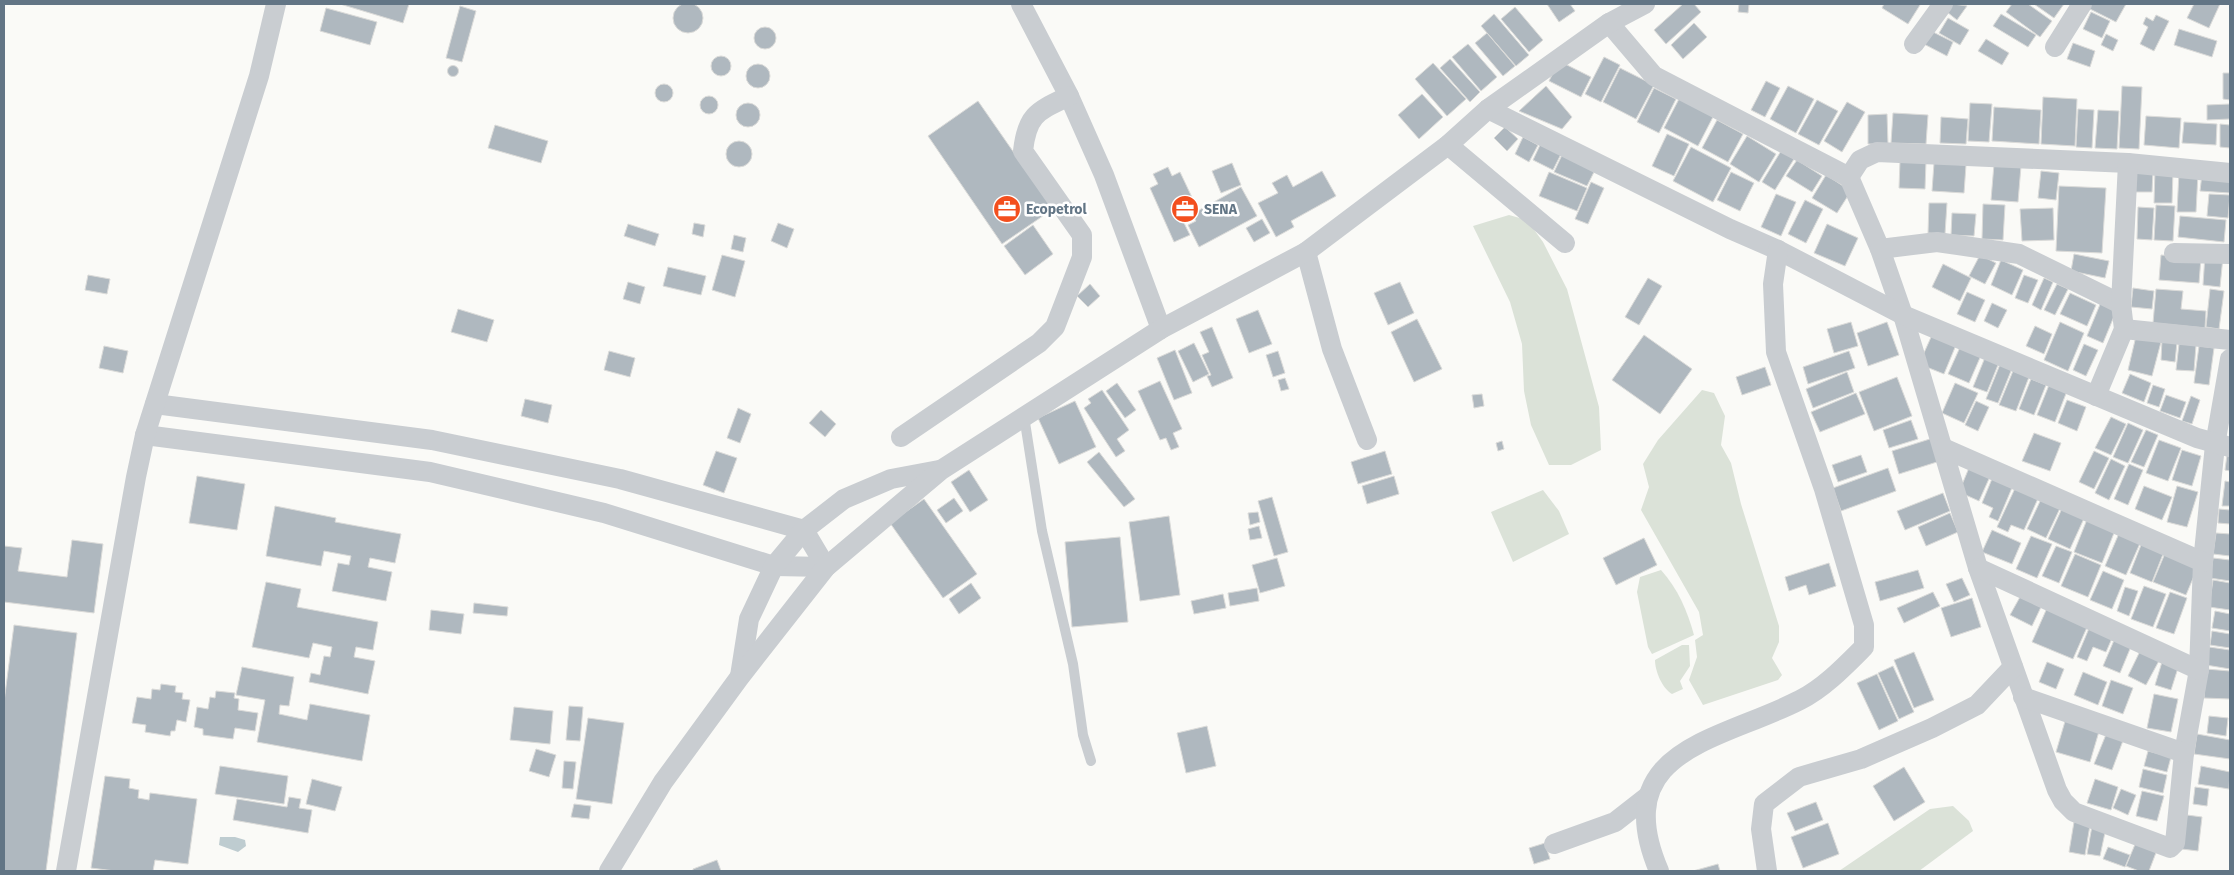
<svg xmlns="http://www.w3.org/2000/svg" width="2234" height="875" font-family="'Fira Sans',sans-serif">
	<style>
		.green { fill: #dbe2d8 }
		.water { fill: #beccd0 }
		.building { fill: #afb8bf; stroke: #dbdbd9 }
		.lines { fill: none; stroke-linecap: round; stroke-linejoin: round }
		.service { stroke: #c9cdd1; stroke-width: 10 }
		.minor { stroke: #c9cdd1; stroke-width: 20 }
		.labels { text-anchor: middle; stroke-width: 5; stroke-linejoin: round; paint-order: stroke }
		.poi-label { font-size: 14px; font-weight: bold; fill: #627585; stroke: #fff; text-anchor: start }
	</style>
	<rect width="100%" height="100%" fill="#fafaf7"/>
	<g class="green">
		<polygon points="1509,215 1527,220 1543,242 1567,289 1599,407 1601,450 1571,465 1549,465 1531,425 1524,391 1522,344 1510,302 1473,226"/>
		<polygon points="1702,390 1714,393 1725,416 1721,445 1731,463 1741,504 1779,626 1779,642 1772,658 1782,675 1778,680 1703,705 1689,680 1697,657 1695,640 1703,635 1699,612 1641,510 1649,487 1643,464 1658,440"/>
		<polygon points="1543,490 1559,511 1569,534 1513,562 1491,512"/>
		<path d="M1661,570C1678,589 1687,610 1694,635L1652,654L1648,647L1637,592L1640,577Z"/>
		<path d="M1682,645H1689L1690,666L1680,681L1683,689L1672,694C1662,688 1655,671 1655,660Z"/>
		<polygon points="1953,806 1969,821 1973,831 1919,871 1839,871 1930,809"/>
	</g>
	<polygon class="water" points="220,837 235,837 245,840 246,846 238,852 219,845"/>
	<g class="building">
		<circle cx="688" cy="18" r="15"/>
		<polygon points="340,4 409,4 403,23"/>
		<polygon points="1547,4 1570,4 1575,11 1559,22"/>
		<polygon points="1683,4 1694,4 1701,12 1666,44 1654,30"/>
		<polygon points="1739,4 1749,4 1748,13 1738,12"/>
		<polygon points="1884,4 1918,4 1920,5 1908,24 1882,8"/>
		<polygon points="1953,4 1967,6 1957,20 1947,12"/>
		<polygon points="2012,4 2028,4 2052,21 2040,37 2006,12"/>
		<polygon points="2034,4 2064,4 2054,18"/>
		<polygon points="2090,4 2126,4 2116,22 2088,8"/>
		<polygon points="2194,4 2220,4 2209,28 2187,18"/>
		<polygon points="460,6 476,11 462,62 446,58"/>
		<polygon points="1515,7 1543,40 1529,52 1501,19"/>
		<polygon points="326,8 377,22 370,45 320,31"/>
		<polygon points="2091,12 2110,21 2102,38 2083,29"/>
		<polygon points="1494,14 1529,55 1516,66 1481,26"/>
		<polygon points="2001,14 2036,35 2028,47 1993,26"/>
		<polygon points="2156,15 2169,21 2154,51 2140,44 2148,27 2143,24 2146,17 2153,21"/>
		<polygon points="1948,18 1969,30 1960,45 1939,33"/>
		<polygon points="1694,23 1707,37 1683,59 1671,45"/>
		<circle cx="765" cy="38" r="11"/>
		<polygon points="1927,29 1953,42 1947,56 1920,42"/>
		<polygon points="2179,29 2217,41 2212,57 2174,45"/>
		<polygon points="1487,33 1515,66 1503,76 1475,43"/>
		<polygon points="2106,34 2118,40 2113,51 2101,45"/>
		<polygon points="1986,39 2009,53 2002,65 1978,51"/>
		<polygon points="2073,43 2095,51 2090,67 2067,59"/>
		<polygon points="1468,44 1497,77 1481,91 1452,57"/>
		<circle cx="721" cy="66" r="10"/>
		<polygon points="1604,57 1620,65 1601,102 1585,94"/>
		<polygon points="1450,59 1480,92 1470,102 1440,68"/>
		<polygon points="1559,61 1591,77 1581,97 1549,81"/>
		<polygon points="1433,63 1466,99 1447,116 1415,79"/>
		<circle cx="758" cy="76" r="12"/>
		<circle cx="453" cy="71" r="5.5"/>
		<polygon points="1620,68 1654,85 1636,119 1603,102"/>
		<polygon points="2223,73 2230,73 2230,100 2223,99"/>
		<polygon points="1766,81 1780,88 1765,117 1751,110"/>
		<circle cx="664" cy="93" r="9"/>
		<polygon points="1546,86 1572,117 1562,129 1519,111"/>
		<polygon points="1788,86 1814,99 1796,133 1770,119"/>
		<polygon points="2122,86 2142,87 2139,149 2119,148"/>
		<polygon points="1654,88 1676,99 1659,133 1637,122"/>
		<polygon points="1422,94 1443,117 1419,139 1398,115"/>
		<circle cx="709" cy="105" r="9"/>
		<polygon points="1680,97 1714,115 1698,146 1664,128"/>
		<polygon points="2043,97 2077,99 2075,146 2041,144"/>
		<polygon points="1817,100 1838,111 1819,145 1798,134"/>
		<polygon points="978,101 1053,209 1002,244 928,136"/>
		<polygon points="1847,102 1865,112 1842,152 1824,141"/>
		<circle cx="748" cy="115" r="12"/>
		<polygon points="1970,103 1992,104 1989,142 1968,141"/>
		<polygon points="2230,104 2230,119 2207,120 2207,105"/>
		<polygon points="1994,107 2041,110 2039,144 1992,141"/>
		<polygon points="2078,109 2094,110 2092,148 2076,147"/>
		<polygon points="2098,110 2119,111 2117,149 2095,148"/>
		<polygon points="1893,113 1928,115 1926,144 1891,143"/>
		<polygon points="1887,114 1888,144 1868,144 1868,115"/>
		<polygon points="2146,116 2181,118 2179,148 2144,145"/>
		<polygon points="1941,117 1968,119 1966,144 1940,143"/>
		<polygon points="1717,120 1743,134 1728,162 1702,148"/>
		<polygon points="2184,122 2217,124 2216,145 2182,143"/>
		<polygon points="2220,124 2230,125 2230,148 2220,147"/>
		<polygon points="495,125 548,141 541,163 488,148"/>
		<polygon points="1505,127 1518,139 1507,151 1494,138"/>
		<polygon points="1667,134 1689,144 1674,176 1652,166"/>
		<polygon points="1747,136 1776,154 1759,182 1730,164"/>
		<polygon points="1523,137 1538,145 1529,162 1515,154"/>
		<circle cx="739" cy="154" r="13"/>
		<polygon points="1540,145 1561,154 1553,170 1533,160"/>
		<polygon points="1691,147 1731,168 1713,202 1673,181"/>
		<polygon points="1781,151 1794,159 1775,190 1762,182"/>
		<polygon points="1562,155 1595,170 1587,186 1554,172"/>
		<polygon points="1797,160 1822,176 1812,192 1786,176"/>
		<polygon points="1900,161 1926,161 1925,189 1899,188"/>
		<polygon points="1232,163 1241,185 1221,193 1212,171"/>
		<polygon points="1934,163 1966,165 1964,193 1932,191"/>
		<polygon points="1994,164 2021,166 2018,202 1991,200"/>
		<polygon points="1168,167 1172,176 1180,172 1197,208 1189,211 1192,219 1184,223 1190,235 1174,242 1150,188 1158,184 1153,174"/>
		<polygon points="2155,169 2173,170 2172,203 2154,203"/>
		<polygon points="2136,170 2153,171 2152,192 2135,192"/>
		<polygon points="1322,171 1336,196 1291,221 1294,227 1276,237 1258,203 1278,193 1272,183 1287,175 1293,187"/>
		<polygon points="2041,171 2059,173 2056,200 2038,198"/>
		<polygon points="1549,172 1587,188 1577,211 1539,196"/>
		<polygon points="1731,172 1754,183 1740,211 1717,200"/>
		<polygon points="2179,172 2198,173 2196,212 2177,212"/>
		<polygon points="2202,174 2230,176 2230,193 2200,191"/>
		<polygon points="1826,175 1851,191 1837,213 1812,198"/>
		<polygon points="1591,182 1604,188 1588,224 1575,219"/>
		<polygon points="2059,186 2106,188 2102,253 2056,251"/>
		<polygon points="1241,187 1257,216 1199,247 1188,225 1196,221 1192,214"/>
		<polygon points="1776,194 1796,202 1781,236 1761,227"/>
		<polygon points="2209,194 2230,195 2228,218 2207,216"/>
		<polygon points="1805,200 1823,209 1806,243 1788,234"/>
		<polygon points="1929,203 1947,203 1945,234 1928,233"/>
		<polygon points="1983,204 2005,205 2003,240 1982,239"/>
		<polygon points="2156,205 2175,206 2173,241 2154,240"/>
		<polygon points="2138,207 2154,208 2152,240 2137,239"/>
		<polygon points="2053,208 2054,240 2022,241 2020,209"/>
		<polygon points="1952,213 1976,214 1974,236 1951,235"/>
		<polygon points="2180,216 2226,220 2224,242 2178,237"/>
		<polygon points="1262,219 1270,233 1254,242 1246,228"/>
		<polygon points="694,223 705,225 703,237 692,234"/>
		<polygon points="778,223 794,229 787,248 771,241"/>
		<polygon points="628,224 659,234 655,246 624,236"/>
		<polygon points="1827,224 1858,238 1845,266 1814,253"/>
		<polygon points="1033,225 1053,254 1025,275 1004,246"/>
		<polygon points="734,235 746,238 743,252 731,249"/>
		<polygon points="2074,254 2109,261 2105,278 2071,271"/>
		<polygon points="722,255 745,261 735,297 712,290"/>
		<polygon points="1980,255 1996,263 1985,284 1969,276"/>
		<polygon points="2161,255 2201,258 2199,283 2159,280"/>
		<polygon points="2205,255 2223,257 2220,287 2203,285"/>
		<polygon points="2001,260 2023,270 2012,295 1991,285"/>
		<polygon points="1943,264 1971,278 1960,301 1932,287"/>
		<polygon points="668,267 706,276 701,295 663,286"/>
		<polygon points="88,275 110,279 107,294 85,290"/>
		<polygon points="2024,275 2038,280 2028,303 2015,298"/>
		<polygon points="1648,278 1662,286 1639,325 1625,317"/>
		<polygon points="2044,278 2053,282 2041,310 2032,305"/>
		<polygon points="628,282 645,287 640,304 623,299"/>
		<polygon points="1400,282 1414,313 1388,325 1374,293"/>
		<polygon points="1090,284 1100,296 1088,307 1077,296"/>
		<polygon points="2057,284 2068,289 2055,315 2044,310"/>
		<polygon points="2133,288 2154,291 2152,309 2131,307"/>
		<polygon points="2156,289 2183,291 2181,309 2206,311 2205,328 2153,323"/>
		<polygon points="2210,289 2224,291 2219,329 2206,327"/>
		<polygon points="1967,292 1985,300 1975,322 1957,314"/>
		<polygon points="2070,293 2096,305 2087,326 2060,314"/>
		<polygon points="2101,302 2117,309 2103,343 2087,336"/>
		<polygon points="1992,303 2007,310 1998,328 1984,321"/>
		<polygon points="458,309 494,320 487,342 451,332"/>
		<polygon points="1258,310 1272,344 1249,353 1236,319"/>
		<polygon points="1417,319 1442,369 1414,382 1391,332"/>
		<polygon points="1851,322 1858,346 1834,353 1827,329"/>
		<polygon points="1887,322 1899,355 1868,366 1857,333"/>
		<polygon points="2060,322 2084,333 2068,371 2044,360"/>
		<polygon points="2035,326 2052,334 2044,354 2026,346"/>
		<polygon points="1212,327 1233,378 1212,387 1207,376 1211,375 1202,355 1209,352 1200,332"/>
		<polygon points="1644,335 1692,369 1660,414 1612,380"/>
		<polygon points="1932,335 1956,345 1944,374 1919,364"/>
		<polygon points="2136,336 2161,342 2152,376 2128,370"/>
		<polygon points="2162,340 2177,342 2175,362 2161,360"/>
		<polygon points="1194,343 1209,374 1193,382 1178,351"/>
		<polygon points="2084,344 2098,350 2086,376 2073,370"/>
		<polygon points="2179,344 2196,345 2194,371 2176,370"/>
		<polygon points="1961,345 1982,353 1969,383 1948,374"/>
		<polygon points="104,346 128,351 123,373 99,368"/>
		<polygon points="2199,346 2214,348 2209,385 2194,383"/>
		<polygon points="1175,350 1192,393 1174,400 1157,358"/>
		<polygon points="609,351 635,358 630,377 604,370"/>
		<polygon points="1278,351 1285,373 1273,377 1266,355"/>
		<polygon points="1849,351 1855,368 1808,384 1803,367"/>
		<polygon points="1986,355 2000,360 1987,392 1973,387"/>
		<polygon points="2001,362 2013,366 1998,403 1986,399"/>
		<polygon points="1765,367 1771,385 1742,395 1736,377"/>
		<polygon points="2013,371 2029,377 2016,411 1999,405"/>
		<polygon points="1847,372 1854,392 1813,408 1806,389"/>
		<polygon points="2130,374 2151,383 2144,402 2122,393"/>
		<polygon points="1897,377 1912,416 1874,431 1859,392"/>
		<polygon points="1285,378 1289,389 1281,391 1278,380"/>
		<polygon points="2031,379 2046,385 2034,415 2019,409"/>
		<polygon points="1160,381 1182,429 1173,433 1179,447 1171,450 1166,438 1160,440 1138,391"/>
		<polygon points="1117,383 1136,410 1125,418 1106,391"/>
		<polygon points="1955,383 1978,393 1964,423 1942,413"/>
		<polygon points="2049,385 2067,391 2055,422 2037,415"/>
		<polygon points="2153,385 2165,389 2159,407 2147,403"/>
		<polygon points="1102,390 1129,430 1117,439 1125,451 1116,457 1084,408 1091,403 1088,399"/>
		<polygon points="1856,393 1865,414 1820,432 1811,412"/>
		<polygon points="1482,394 1484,406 1474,408 1472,395"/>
		<polygon points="2166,395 2186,402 2180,418 2160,411"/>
		<polygon points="2191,396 2200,400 2192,424 2182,421"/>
		<polygon points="525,399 552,405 548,423 521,416"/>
		<polygon points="2067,400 2086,407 2077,431 2058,423"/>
		<polygon points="1075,401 1096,447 1059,464 1038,418"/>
		<polygon points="1976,401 1989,407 1978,431 1965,425"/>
		<polygon points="738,408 751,414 740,443 727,438"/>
		<polygon points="821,410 836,424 825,437 809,423"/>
		<polygon points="2111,417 2126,424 2111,455 2095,448"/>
		<polygon points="1911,420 1918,439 1889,448 1883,430"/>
		<polygon points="2128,423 2143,430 2128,463 2113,457"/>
		<polygon points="2146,430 2158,435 2144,467 2131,462"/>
		<polygon points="2034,433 2061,443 2050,471 2022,461"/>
		<polygon points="1933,438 1940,461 1899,474 1892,451"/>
		<polygon points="2159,440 2181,448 2168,481 2146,473"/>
		<polygon points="1502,441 1504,449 1498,451 1496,443"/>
		<polygon points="2182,450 2201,456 2192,486 2172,480"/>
		<polygon points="716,451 737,458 724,493 703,485"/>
		<polygon points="1385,451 1392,474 1358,484 1351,462"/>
		<polygon points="2094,451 2109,458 2094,489 2079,482"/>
		<polygon points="1099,452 1135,499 1124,507 1087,462"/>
		<polygon points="1861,455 1867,472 1838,482 1832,465"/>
		<polygon points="2227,455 2230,456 2230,471 2225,470"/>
		<polygon points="2111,459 2125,466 2109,500 2095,493"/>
		<polygon points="1971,463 1992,472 1979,501 1959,492"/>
		<polygon points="2129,464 2143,470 2128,505 2114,499"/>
		<polygon points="1888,468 1896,491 1841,511 1833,488"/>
		<polygon points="969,470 988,500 970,512 951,482"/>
		<polygon points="1994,474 2014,483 1998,521 1989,517 1993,508 1982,503"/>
		<polygon points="197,476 245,484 237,530 189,523"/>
		<polygon points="1394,476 1399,494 1367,504 1362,486"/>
		<polygon points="2225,481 2230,482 2230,506 2222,506"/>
		<polygon points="2017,484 2040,494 2024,530 2011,525 2008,532 1997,527"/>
		<polygon points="2144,486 2172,497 2162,520 2135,509"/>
		<polygon points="2177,486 2198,492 2187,527 2167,522"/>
		<polygon points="1943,493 1950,511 1905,530 1897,511"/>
		<polygon points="2043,495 2062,504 2046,538 2027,529"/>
		<polygon points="1272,497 1288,552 1274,556 1258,501"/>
		<polygon points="954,498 963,511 946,523 937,510"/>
		<polygon points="924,499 977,574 943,598 890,523"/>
		<polygon points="2064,504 2086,514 2070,549 2048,539"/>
		<polygon points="275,506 336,518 335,522 401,534 395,563 370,558 368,567 392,572 386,601 332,591 338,563 349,565 351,556 324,551 321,566 266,556"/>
		<polygon points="2219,509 2230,510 2230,524 2218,523"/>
		<polygon points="1258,512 1260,522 1250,525 1248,513"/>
		<polygon points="1950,513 1958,532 1926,546 1918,527"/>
		<polygon points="1169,516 1180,595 1140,601 1129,522"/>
		<polygon points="2088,517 2116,528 2102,563 2074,552"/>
		<polygon points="1259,526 1262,538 1250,540 1248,529"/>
		<polygon points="1992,530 2021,543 2012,564 1982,552"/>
		<polygon points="2120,531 2141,541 2126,575 2105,566"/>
		<polygon points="2216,533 2230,534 2230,556 2213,554"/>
		<polygon points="2031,536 2052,544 2037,578 2016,569"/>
		<polygon points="1120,537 1128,622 1072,627 1065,542"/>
		<polygon points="1644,538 1657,565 1616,585 1603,558"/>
		<polygon points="72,540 103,544 94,613 4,602 4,546 22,548 18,571 67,577"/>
		<polygon points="2143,540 2165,549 2152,582 2130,573"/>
		<polygon points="2056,546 2072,552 2059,583 2042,576"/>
		<polygon points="2166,551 2199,564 2186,595 2153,582"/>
		<polygon points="2075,554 2101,565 2088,597 2061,586"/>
		<polygon points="1277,558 1285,586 1260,593 1252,565"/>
		<polygon points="2213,558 2230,560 2230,581 2210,578"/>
		<polygon points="1829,563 1836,586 1809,595 1806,585 1789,591 1785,577"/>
		<polygon points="1918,570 1924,588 1880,601 1875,582"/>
		<polygon points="2103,571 2124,580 2112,609 2090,600"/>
		<polygon points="1962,578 1970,595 1954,602 1946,584"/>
		<polygon points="2213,580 2230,583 2230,610 2209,607"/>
		<polygon points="266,582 301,589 297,607 378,622 373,650 356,647 354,657 375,661 368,694 309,682 311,673 320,675 324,656 330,657 332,647 313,643 309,658 252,647"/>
		<polygon points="971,583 981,598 959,614 949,599"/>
		<polygon points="2144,586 2166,594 2153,627 2131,619"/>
		<polygon points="2125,587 2138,591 2129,616 2117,611"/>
		<polygon points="1257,588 1259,601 1230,606 1228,593"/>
		<polygon points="1933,592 1940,606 1904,623 1897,608"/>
		<polygon points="2170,592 2187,598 2174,634 2156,628"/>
		<polygon points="1223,594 1226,608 1194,614 1191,601"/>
		<polygon points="2020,597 2041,607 2032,626 2010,615"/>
		<polygon points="1972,598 1981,627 1951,637 1941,608"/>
		<polygon points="474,603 508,607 507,616 473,613"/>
		<polygon points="2047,608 2088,625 2073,659 2032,642"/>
		<polygon points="431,610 464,614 461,634 429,630"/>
		<polygon points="2215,611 2230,614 2230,631 2212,628"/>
		<polygon points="14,625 77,633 46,871 4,871 4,702"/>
		<polygon points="2090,626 2113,636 2106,652 2093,647 2087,661 2077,657"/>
		<polygon points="2212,631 2230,634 2230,648 2210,645"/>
		<polygon points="2115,638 2132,644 2120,673 2103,666"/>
		<polygon points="2142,647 2161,657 2146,685 2128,676"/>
		<polygon points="2209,647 2230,650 2230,669 2206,665"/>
		<polygon points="1914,652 1934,700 1914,708 1894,660"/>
		<polygon points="2047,662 2064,669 2056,689 2039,682"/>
		<polygon points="2162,662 2178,668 2171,690 2155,685"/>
		<polygon points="1893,666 1914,712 1899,719 1878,673"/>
		<polygon points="242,667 294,677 289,706 280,705 279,714 307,720 310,704 370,715 362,761 257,742 265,700 236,695"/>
		<polygon points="2206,669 2230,671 2230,699 2204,698"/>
		<polygon points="2083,672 2107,682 2098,705 2074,695"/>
		<polygon points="1877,674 1898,721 1879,730 1857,683"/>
		<polygon points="2111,680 2133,688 2123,714 2102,706"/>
		<polygon points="161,684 176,686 175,692 183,693 182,699 190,700 186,722 177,720 175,731 171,731 170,736 145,732 146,725 132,723 137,697 151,699 152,689 160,690"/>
		<polygon points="216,691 235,693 234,698 239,699 238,710 258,713 255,731 235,728 233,739 203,735 203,729 194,727 197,707 208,709 210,697 215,698"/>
		<polygon points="2154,694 2178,699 2171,732 2147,728"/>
		<polygon points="569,706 583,707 580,741 566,740"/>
		<polygon points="514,707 553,711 550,744 510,740"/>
		<polygon points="2209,716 2228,718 2226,736 2207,733"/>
		<polygon points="588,718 624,723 612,804 576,799"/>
		<polygon points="2066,718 2100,728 2090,762 2056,752"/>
		<polygon points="1207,726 1216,766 1186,773 1177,733"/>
		<polygon points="2107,732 2124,738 2112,770 2094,764"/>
		<polygon points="2197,734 2230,740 2230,759 2194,754"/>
		<polygon points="536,749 556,755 549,777 529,771"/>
		<polygon points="2148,751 2171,757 2167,772 2144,766"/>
		<polygon points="564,761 576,762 573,789 562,788"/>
		<polygon points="220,766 288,776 284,804 215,794"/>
		<polygon points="2201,766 2230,772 2229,789 2198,784"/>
		<polygon points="1904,767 1925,802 1894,821 1873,786"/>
		<polygon points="2143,769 2167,775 2163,793 2139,787"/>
		<polygon points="105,776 130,779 129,788 139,790 138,798 149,800 150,793 197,799 188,864 155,860 153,871 115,871 91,868"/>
		<polygon points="312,779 342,787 335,811 306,804"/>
		<polygon points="2095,779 2118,787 2111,810 2087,803"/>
		<polygon points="2195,787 2209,789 2207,806 2193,804"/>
		<polygon points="2121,789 2136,795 2128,815 2113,808"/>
		<polygon points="2142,791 2164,796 2157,821 2136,816"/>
		<polygon points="289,797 301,799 299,808 312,810 308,833 233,820 237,799 287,807"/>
		<polygon points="1816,802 1823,820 1795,831 1787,813"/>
		<polygon points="574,804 591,806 589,819 571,817"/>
		<polygon points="2187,815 2202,817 2198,851 2182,849"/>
		<polygon points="2074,822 2090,825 2085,855 2069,852"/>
		<polygon points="1828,823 1839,854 1803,868 1791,837"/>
		<polygon points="2092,826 2106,828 2100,856 2087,854"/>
		<polygon points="2136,842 2157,850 2149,871 2139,871 2126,866"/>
		<polygon points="1545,843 1550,859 1534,864 1529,848"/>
		<polygon points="2108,847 2130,855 2125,867 2103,859"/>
		<polygon points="717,860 721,871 693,871 693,869"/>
		<polygon points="1718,864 1720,871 1693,871"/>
	</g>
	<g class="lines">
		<polyline class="service" points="1024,416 1042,531 1073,664 1083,735 1091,761"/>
		<g class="minor">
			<polyline points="1021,4 1069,96 1104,175 1161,329"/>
			<polyline points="1609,23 1654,76 1849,177 1880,249 1903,315 1978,568 2057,790 2063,801 2074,812 2170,848 2175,843 2184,753 2199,670 2203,562 2215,445 2230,359"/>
			<polyline points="1914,44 1943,4"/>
			<polyline points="2055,47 2082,4"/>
			<polyline points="1488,109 1730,229 1778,250 1903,315 2197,438 2230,447"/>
			<polyline points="1448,145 1565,243"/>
			<polyline points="1849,177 1860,160 1877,152 2128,163 2230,173"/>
			<polyline points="1880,249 1937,242 2019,254 2121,304"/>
			<polyline points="1306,252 1332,349 1367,440"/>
			<polyline points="2174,253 2230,254"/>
			<polyline points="2124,329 2230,340"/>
			<polyline points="2096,396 2124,329 2121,304 2128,163"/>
			<polyline points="155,404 432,440 620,479 804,530 826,567"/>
			<polyline points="145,435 430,472 604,513 774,566 826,567"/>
			<path d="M901,437L1039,343L1055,327L1062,309L1082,257V235L1023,151C1027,114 1038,111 1069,96"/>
			<polyline points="1943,448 2203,562"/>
			<polyline points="1978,568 2199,670"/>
			<polyline points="740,676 749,619 774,566 804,530 844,499 891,479 939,470"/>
			<polyline points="2023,697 2184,753"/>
			<polyline points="1554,844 1615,822 1647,797"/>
			<polyline points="66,871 136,477 145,435 259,76 276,4"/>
			<polyline points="609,871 663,782 739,678 826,567 941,470 1161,329 1306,252 1448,145 1488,109 1609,23 1645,4"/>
			<path d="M1659,871C1607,749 1720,741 1800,700C1824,688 1845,666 1864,647V625L1824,489L1776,352L1773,284L1778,250"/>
			<polyline points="1767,871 1761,829 1764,804 1799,777 1861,759 1932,728 1977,705 2013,667"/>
		</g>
	</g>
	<defs>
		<g id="office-disc" transform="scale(1.4375)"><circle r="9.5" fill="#f34f1e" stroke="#fff"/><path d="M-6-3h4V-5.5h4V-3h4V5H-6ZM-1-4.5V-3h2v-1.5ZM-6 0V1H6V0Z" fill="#fff"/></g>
	</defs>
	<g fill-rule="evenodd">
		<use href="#office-disc" x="1007" y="209"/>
		<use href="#office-disc" x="1185" y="209"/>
	</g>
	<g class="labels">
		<g class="poi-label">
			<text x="1026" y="214">Ecopetrol</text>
			<text x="1204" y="214">SENA</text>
		</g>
	</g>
	<rect width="2234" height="875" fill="none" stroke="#627585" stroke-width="10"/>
</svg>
